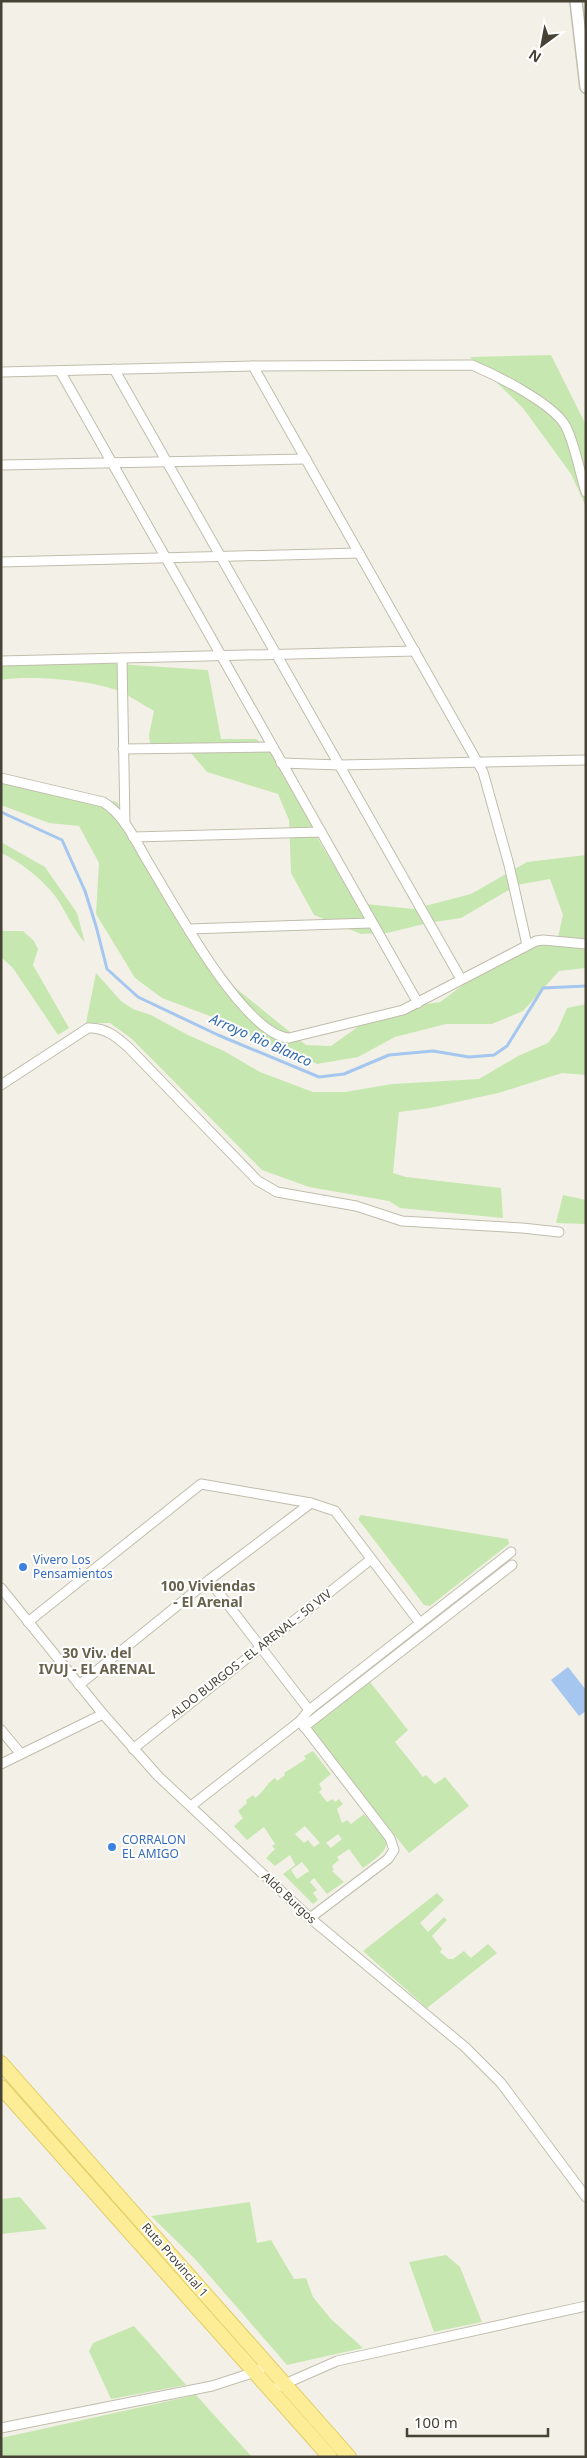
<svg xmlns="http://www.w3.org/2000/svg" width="587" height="2458" font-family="'Noto Sans',sans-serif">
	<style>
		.green { fill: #c7e7b0; fill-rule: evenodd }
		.water { fill: #a4c6ef }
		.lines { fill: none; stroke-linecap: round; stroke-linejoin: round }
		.stream { stroke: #a4c6ef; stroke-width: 3 }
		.minor-casing { stroke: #c1bdac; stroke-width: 11 }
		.tertiary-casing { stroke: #c1bdac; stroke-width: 14 }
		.primary-casing { stroke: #e2cd66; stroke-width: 16 }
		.minor { stroke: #fff; stroke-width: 9 }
		.tertiary { stroke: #fff; stroke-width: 11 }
		.primary { stroke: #fced96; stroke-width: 14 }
		.shop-dot { fill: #3f7fe0; stroke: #fff; stroke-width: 2 }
		.labels { text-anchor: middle; stroke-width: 4; stroke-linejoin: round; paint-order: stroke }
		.shop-label { font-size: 12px; fill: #366cbe; stroke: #fff; text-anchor: start }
		.street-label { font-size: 12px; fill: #464236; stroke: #fff }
		.water-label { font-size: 14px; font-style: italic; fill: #3169b0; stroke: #fff }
		.neighbourhood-label { font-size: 14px; font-weight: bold; fill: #68614d; stroke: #fff }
	</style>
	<rect width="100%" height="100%" fill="#f3f1e7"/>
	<g class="green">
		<polygon points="551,355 586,425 586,507 571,474 523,408 470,357"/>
		<path d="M44,659L208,670L221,739H256L292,768L319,841L357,903L413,909L471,894L527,862L586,855V968L559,971L523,1011L492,1024H446L395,1037L358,1057L317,1064L292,1052L259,1041L231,1024L162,998L135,978L96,914L99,863L79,826L49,823L1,805V781L117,802L211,968L306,1045L331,1046L380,1011L440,1002L489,966L558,937L563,915L550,879L517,885L461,918L428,923L387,933L361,934L314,915L291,873L289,820L278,794L207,772L190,752L151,750L149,735L154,711C143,705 132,697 121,692C93,680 30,675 1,680V660Z"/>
		<path d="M1,842L45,867L77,913L85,943C71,927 63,904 51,891C38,876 19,861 1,853Z"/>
		<polygon points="1,931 23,931 34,941 38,949 33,965 69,1028 58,1035 13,968 1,957"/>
		<polygon points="96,973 121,1001 133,1009 151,1015 188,1035 224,1051 260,1072 313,1092 345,1092 392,1084 479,1079 518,1056 548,1043 557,1031 567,1008 586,1004 586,1075 562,1073 498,1093 430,1108 399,1112 393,1173 406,1177 501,1188 503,1218 400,1208 389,1201 309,1187 262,1170 132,1039 110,1023 86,1023"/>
		<polygon points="563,1195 586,1200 586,1224 556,1223"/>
		<polygon points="361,1515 508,1539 509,1544 430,1606 424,1605 358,1519"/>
		<polygon points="370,1682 408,1730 395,1742 423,1777 426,1775 435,1784 445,1777 469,1806 409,1853 310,1729"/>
		<path d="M313,1751L331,1774L319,1784L322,1789L319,1792L327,1802L333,1799L335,1802L339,1799L343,1804L337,1809L342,1823L347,1820L351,1824L364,1814C389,1844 398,1843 363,1868L349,1849L337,1857L339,1860L332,1866L334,1870L332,1871L344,1882L327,1894L314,1878L310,1882L317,1890L313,1893L318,1900L313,1904L283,1874L295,1865L290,1855L275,1866L266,1858L275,1849L272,1846L275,1844L264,1827L247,1840L234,1826L243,1818L238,1811L247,1803L246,1800L253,1795L255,1798C264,1792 265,1785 275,1778L277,1781L285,1775L284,1773L306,1759L304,1756ZM305,1826L320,1843L314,1847L308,1840L304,1843L295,1834ZM338,1834L342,1839L331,1848L326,1843ZM302,1862L309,1871L297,1879L291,1870Z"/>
		<polygon points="437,1893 444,1900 420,1923 428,1932 444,1917 447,1920 432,1936 442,1949 440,1952 448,1959 453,1959 464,1951 471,1958 488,1944 497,1953 427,2008 363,1951"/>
		<polygon points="20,2197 47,2229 1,2234 1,2199"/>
		<polygon points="250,2202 257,2243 271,2240 294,2279 306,2278 313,2297 331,2319 363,2348 287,2365 195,2259 151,2216"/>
		<polygon points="446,2255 460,2267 482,2322 434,2332 409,2262"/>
		<polygon points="134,2326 186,2385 111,2399 89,2351 93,2343"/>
		<polygon points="196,2395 252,2457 1,2457 1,2438"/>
	</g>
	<polygon class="water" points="568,1667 586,1690 586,1711 579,1716 551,1680"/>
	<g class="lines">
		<polyline class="stream" points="1,812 62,840 85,891 96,926 107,969 138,997 218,1035 319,1077 344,1074 389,1055 433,1051 469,1057 494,1055 507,1046 543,988 586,986"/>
		<g class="minor-casing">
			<g id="minor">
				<polyline points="253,366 483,772 509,865 527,945"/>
				<polyline points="114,369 461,979"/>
				<polyline points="60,371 418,1003"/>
				<path d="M1,372L253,366L472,365C496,375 552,403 565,425C574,440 580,474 586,492"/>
				<polyline points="1,465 306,459"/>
				<polyline points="1,562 359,553"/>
				<polyline points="122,658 125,824"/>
				<polyline points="1,661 415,651"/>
				<polyline points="123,749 272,747"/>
				<polyline points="281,763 340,765 586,760"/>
				<path d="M1,778L103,802C124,814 136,842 148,862C172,901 243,1034 289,1038L403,1010L536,941L543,940L586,944"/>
				<polyline points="133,837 321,832"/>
				<polyline points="189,929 371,923"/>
				<path d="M1,1085L88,1028C105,1027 117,1037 129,1048L258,1181L277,1192L356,1206L402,1221L522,1228L559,1232"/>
				<polyline points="209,1580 309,1710"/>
				<polyline points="1,1588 103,1714 158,1776 310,1918 465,2047 501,2083 586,2197"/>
				<polyline points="28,1622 201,1484 311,1503 335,1511 420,1623"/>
				<polyline points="79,1685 209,1580 311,1503"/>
				<polyline points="300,1721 390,1838 394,1850 388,1859 310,1918"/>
				<polyline points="304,1727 512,1565"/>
				<polyline points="1,1730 21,1754"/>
				<polyline points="133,1749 370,1560"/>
				<polyline points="1,1764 103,1714"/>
				<polyline points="191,1806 300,1721 309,1710 511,1552"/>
				<polyline points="271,2390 337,2361 586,2306"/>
				<polyline points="1,2428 212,2386 255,2372 268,2365"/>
			</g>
		</g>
		<g class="tertiary-casing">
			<polyline id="tertiary" points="576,1 586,87"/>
		</g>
		<g class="primary-casing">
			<g id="primary">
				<polyline points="1,2063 349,2457"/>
				<polyline points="1,2087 330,2457"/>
			</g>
		</g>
		<use href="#minor" class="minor"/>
		<use href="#tertiary" class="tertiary"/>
		<use href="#primary" class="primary"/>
	</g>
	<g class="shop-dot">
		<circle cx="23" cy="1567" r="5"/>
		<circle cx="112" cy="1847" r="5"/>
	</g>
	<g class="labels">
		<g class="shop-label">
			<text x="33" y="1564">Vivero Los<tspan x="33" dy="14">Pensamientos</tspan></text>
			<text x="122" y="1844">CORRALON<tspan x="122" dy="14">EL AMIGO</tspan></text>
		</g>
		<g class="street-label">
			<text transform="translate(251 1654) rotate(-38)" y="4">ALDO BURGOS - EL ARENAL - 50 VIV</text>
			<text transform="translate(289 1898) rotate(43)" y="4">Aldo Burgos</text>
			<text transform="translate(175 2260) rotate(49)" y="4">Ruta Provincial 1</text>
		</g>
		<g class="water-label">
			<text transform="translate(261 1040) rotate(24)" y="5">Arroyo Rio Blanco</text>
		</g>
		<g class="neighbourhood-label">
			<text x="208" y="1591">100 Viviendas<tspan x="208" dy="16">- El Arenal</tspan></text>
			<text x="97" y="1658">30 Viv. del<tspan x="97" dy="16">IVUJ - EL ARENAL</tspan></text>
		</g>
	</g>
	<rect width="587" height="2458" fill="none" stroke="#464236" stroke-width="5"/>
	<g transform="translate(542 45) rotate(212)" stroke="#ffffff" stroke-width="4" paint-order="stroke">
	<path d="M0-4L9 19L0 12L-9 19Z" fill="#464236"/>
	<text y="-8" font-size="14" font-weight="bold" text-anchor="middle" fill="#464236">N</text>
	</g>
	<path d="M407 2428v8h141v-8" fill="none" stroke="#464236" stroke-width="2.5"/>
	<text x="414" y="2428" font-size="15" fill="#464236" stroke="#ffffff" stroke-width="4" paint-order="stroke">100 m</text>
</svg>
